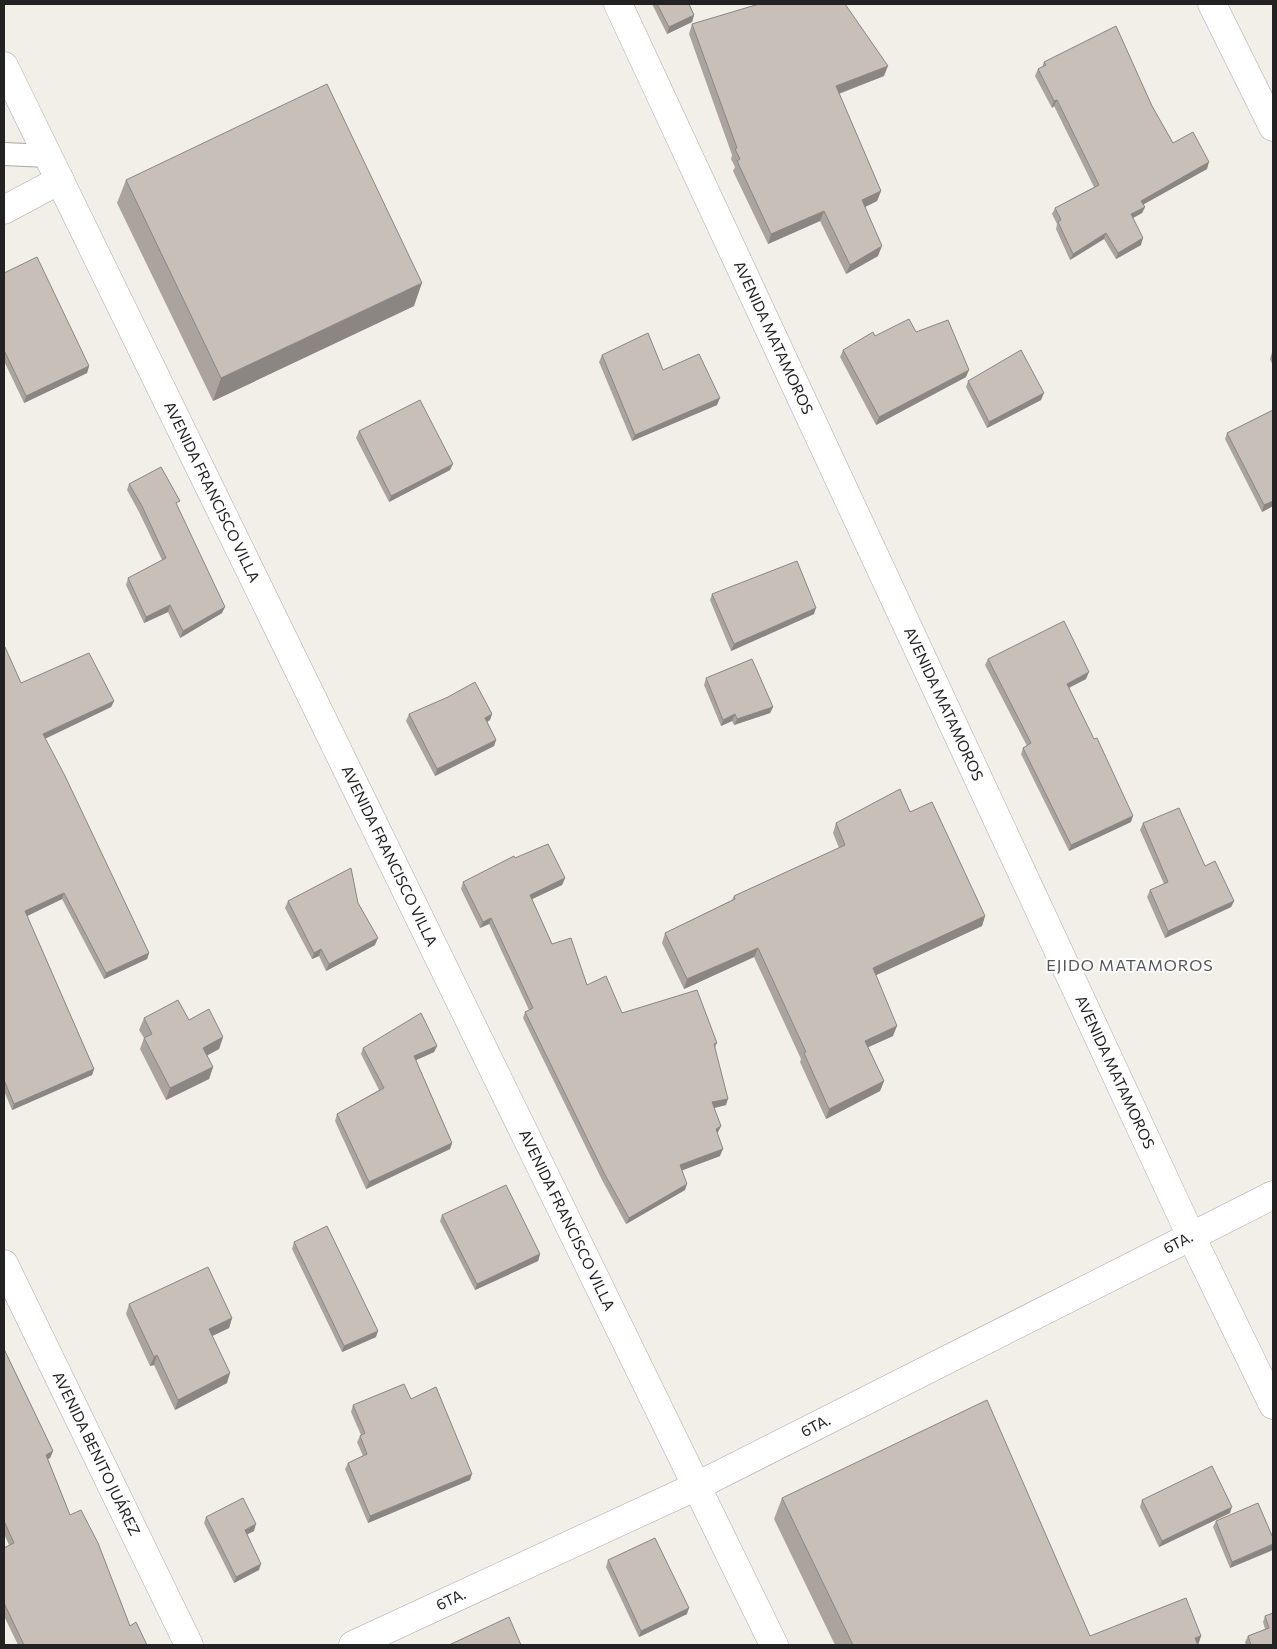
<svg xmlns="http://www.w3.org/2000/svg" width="1277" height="1649" font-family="Commissioner,sans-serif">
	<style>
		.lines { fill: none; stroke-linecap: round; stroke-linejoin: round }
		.service-casing { stroke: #a9a9a9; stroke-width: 24 }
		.minor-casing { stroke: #a9a9a9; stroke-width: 29 }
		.service { stroke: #fff; stroke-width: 22 }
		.minor { stroke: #fff; stroke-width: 28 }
		.wall { fill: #aba49e }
		.shaded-wall { fill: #8b8681 }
		.building { fill: #c7bfb8; stroke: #8b8681 }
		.labels { text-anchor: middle; stroke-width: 4; stroke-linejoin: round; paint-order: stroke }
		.street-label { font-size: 15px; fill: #222; stroke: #fff }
		.neighbourhood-label { font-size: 16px; letter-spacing: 1px; fill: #555; stroke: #fff }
	</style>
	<rect width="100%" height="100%" fill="#f2efe9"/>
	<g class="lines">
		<g class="service-casing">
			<polyline id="service" points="4,154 48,156"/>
		</g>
		<g class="minor-casing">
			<g id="minor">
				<path id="s1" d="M618,4L1191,1236L1273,1405"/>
				<polyline points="1212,4 1273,127"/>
				<path id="s2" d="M4,66L774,1645"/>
				<polyline points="4,210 60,180"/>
				<path id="s3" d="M4,1264L189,1645"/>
				<path id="s4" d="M353,1645L697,1486L1273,1195"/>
			</g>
		</g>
		<use href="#service" class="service"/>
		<use href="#minor" class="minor"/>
	</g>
	<g class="wall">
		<polygon points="652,4 689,4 694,15 692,22 667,34"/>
		<polygon points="692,24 884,76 839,94 881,191 877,201 865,207 878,256 846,274 820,221 768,244 733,171 735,167 731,159 732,155 689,34"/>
		<polygon points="1044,62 1152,106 1173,143 1207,169 1143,204 1145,207 1142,213 1133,218 1141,245 1116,259 1104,239 1070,260 1056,229 1057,224 1052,214 1055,208 1094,187 1054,106 1052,108 1035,76 1038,69 1042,67"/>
		<polygon points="126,180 414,306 213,401 117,203"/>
		<polygon points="4,273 89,366 87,373 24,403 4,361"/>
		<polygon points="916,332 966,377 876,425 840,357 843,350 875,336"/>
		<polygon points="1272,352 1273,355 1273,366 1270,359"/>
		<polygon points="602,355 663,370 717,405 632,441 599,362"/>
		<polygon points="968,381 1041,400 987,428 966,387"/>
		<polygon points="1273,410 1273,506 1262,512 1225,439 1227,433"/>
		<polygon points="359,431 450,470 389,502 356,438"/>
		<polygon points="129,484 178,507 222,613 180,638 168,612 144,623 126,585 128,578 162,560 139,512 127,490"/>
		<polygon points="712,594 814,614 731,651 710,600"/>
		<polygon points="4,648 21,683 114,701 111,707 45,739 149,953 147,959 104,979 62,899 27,916 94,1069 92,1075 12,1110 4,1091"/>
		<polygon points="988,659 1086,679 1069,688 1131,822 1069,851 1021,754 1023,748 1027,746 985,665"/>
		<polygon points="706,678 773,707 770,713 734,725 732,721 721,726 704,685"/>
		<polygon points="409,714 492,714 490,720 487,722 496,740 494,746 435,776 406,721"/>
		<polygon points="910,812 985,916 982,926 876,975 893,1036 868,1047 884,1081 880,1091 826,1119 800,1062 801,1059 754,957 684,989 662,943 665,933 732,900 734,896 839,848 833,833 836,823"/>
		<polygon points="1143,823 1205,866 1234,901 1231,907 1165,938 1147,897 1150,890 1164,884 1140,830"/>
		<polygon points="515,858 565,878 562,885 532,899 552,944 587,985 622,1013 717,1043 715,1048 726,1105 714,1108 721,1126 718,1132 717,1133 720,1156 682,1170 685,1190 626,1224 602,1180 523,1018 525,1012 529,1010 489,924 480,928 461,889 463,882"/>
		<polygon points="288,901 358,903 375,945 326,971 319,956 312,959 285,908"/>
		<polygon points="144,1018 189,1020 223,1037 219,1049 207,1055 213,1067 209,1079 166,1100 140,1049 144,1038 139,1030"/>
		<polygon points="437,1046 434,1052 416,1060 452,1143 450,1149 366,1189 335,1121 337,1114 379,1090 361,1054 363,1048"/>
		<polygon points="442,1215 540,1254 538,1261 475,1290 440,1221"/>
		<polygon points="294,1242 376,1337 342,1352 292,1249"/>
		<polygon points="129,1304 232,1318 229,1328 212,1336 227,1383 175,1410 154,1365 150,1366 126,1314"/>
		<polygon points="4,1349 53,1451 50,1458 48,1459 70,1515 130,1626 147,1645 18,1645 4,1616 4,1548 9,1545 4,1534"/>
		<polygon points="411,1399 470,1480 368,1523 345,1469 348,1463 363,1456 357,1442 360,1436 361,1435 351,1412 353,1405"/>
		<polygon points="782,1498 1090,1636 1201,1636 1198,1645 835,1645 774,1519"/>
		<polygon points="1142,1500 1230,1513 1159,1547 1140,1507"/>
		<polygon points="206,1517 254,1531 247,1534 259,1570 234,1583 204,1523"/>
		<polygon points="1216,1521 1273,1538 1230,1568 1213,1527"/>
		<polygon points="608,1560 687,1614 639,1637 606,1567"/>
		<polygon points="1273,1613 1273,1645 1246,1645 1245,1642 1248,1636 1265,1629 1263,1622 1265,1616"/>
	</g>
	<g class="shaded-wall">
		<polygon points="694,15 692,22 667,34 669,27"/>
		<polygon points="888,66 884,76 832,96 836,86"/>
		<polygon points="1057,100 1054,106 1052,108 1054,101"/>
		<polygon points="1209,162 1207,169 1139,207 1141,201"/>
		<polygon points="881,191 877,201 859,210 862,200"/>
		<polygon points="1145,207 1142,213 1129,220 1131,214"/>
		<polygon points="824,211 820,221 768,244 771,234"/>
		<polygon points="1106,233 1104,239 1070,260 1073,254"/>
		<polygon points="1143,238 1141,245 1116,259 1118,253"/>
		<polygon points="882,246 878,256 846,274 850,265"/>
		<polygon points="422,283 414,306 213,401 221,378"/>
		<polygon points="89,366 87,373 24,403 26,396"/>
		<polygon points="969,370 966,377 876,425 879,417"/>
		<polygon points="1044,393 1041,400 987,428 989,422"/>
		<polygon points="720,398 717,405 632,441 635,435"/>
		<polygon points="453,464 450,470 389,502 391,496"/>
		<polygon points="1273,501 1273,506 1262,512 1264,505"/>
		<polygon points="170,605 168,612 144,623 146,617"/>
		<polygon points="225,607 222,613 180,638 183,631"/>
		<polygon points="816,608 814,614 731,651 734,644"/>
		<polygon points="1089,672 1086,679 1064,690 1067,684"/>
		<polygon points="114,701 111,707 40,741 43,734"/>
		<polygon points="773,707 770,713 734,725 737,719"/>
		<polygon points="492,714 490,720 483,724 485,718"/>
		<polygon points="735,714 732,721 721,726 723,720"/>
		<polygon points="496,740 494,746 435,776 437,769"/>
		<polygon points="1133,816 1131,822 1069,851 1071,845"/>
		<polygon points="565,878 562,885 528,901 530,895"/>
		<polygon points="64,893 62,899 23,918 25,911"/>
		<polygon points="1234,901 1231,907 1165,938 1168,931"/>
		<polygon points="985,916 982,926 870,978 873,968"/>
		<polygon points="491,918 489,924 480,928 483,922"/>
		<polygon points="378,938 375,945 326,971 329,964"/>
		<polygon points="758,948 754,957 684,989 687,979"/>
		<polygon points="321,949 319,956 312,959 314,953"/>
		<polygon points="149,953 147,959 104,979 106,973"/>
		<polygon points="897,1026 893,1036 862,1050 865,1041"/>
		<polygon points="223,1037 219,1049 199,1060 203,1048"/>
		<polygon points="437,1046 434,1052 412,1062 414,1056"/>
		<polygon points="213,1067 209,1079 166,1100 170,1088"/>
		<polygon points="94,1069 92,1075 12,1110 14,1104"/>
		<polygon points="884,1081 880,1091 826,1119 829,1109"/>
		<polygon points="728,1099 726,1105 710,1109 712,1102"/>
		<polygon points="721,1126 718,1132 713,1135 716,1129"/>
		<polygon points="452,1143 450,1149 366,1189 369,1182"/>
		<polygon points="723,1149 720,1156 678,1172 680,1165"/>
		<polygon points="687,1184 685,1190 626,1224 629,1218"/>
		<polygon points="540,1254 538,1261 475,1290 477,1284"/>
		<polygon points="232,1318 229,1328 206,1339 209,1329"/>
		<polygon points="378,1331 376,1337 342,1352 344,1346"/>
		<polygon points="157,1355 154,1365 150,1366 154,1357"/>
		<polygon points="230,1373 227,1383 175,1410 178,1400"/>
		<polygon points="53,1451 50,1458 43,1462 46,1455"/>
		<polygon points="472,1474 470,1480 368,1523 370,1516"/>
		<polygon points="1232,1507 1230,1513 1159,1547 1162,1541"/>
		<polygon points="256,1524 254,1531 242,1537 245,1530"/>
		<polygon points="1273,1544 1273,1550 1230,1568 1232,1562"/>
		<polygon points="261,1564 259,1570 234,1583 236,1577"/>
		<polygon points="689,1608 687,1614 639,1637 641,1631"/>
		<polygon points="1201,1636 1198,1645 1195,1638"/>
	</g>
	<g class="building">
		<polygon points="657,4 689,4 694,15 669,27"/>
		<polygon points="759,4 845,4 888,66 836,86 881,191 862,200 882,246 850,265 824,211 771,234 737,161 740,159 735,149 737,148 692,24"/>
		<polygon points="1116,26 1152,106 1173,143 1193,132 1209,162 1141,201 1145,207 1131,214 1143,238 1118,253 1106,233 1073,254 1058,222 1061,220 1055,208 1099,185 1057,100 1054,101 1038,69 1046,65 1044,62"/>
		<polygon points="327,84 422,283 221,378 126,180"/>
		<polygon points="37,257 89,366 26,396 4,350 4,273"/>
		<polygon points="909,319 916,332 948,320 969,370 879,417 843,350 873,332 875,336"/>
		<polygon points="648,333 663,370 699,354 720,398 635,435 602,355"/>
		<polygon points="1021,350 1044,393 989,422 968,381"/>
		<polygon points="420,400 453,464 391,496 359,431"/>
		<polygon points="1273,410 1273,501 1264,505 1227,433"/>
		<polygon points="161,467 180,501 176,503 225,607 183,631 170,605 146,617 128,578 166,558 142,506 129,484"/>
		<polygon points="797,561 816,608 734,644 712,594"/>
		<polygon points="1064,621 1089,672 1067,684 1094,739 1097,738 1133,816 1071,845 1023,748 1031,743 988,659"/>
		<polygon points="5,647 21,683 89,653 114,701 43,734 65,776 149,953 106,973 64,893 25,911 94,1069 14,1104 4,1080 4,648"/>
		<polygon points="752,659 773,707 737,719 735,714 723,720 706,678"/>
		<polygon points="475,682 492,714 485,718 496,740 437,769 409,714 448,697"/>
		<polygon points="900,789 910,812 932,802 985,916 873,968 897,1026 865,1041 884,1081 829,1109 804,1053 806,1052 758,948 687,979 665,933 735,899 734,896 845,845 836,823"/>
		<polygon points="1179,808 1205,866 1215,861 1234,901 1168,931 1150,890 1168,882 1143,823"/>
		<polygon points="548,844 565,878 530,895 552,944 571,938 587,985 606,976 622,1013 697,990 717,1043 714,1044 728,1099 712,1102 721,1126 716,1129 723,1149 680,1165 687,1184 629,1218 604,1173 525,1012 533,1008 491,918 483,922 463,882 514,856 515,858"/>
		<polygon points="351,868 358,903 378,938 329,964 321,949 314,953 288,901"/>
		<polygon points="178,1000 189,1020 209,1009 223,1037 203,1048 213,1067 170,1088 144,1038 152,1034 144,1018"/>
		<polygon points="421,1013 437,1046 414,1056 452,1143 369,1182 337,1114 384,1088 363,1048"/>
		<polygon points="506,1185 540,1254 477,1284 442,1215"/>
		<polygon points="327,1226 378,1331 344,1346 294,1242"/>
		<polygon points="208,1267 232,1318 209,1329 230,1373 178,1400 157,1355 154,1357 129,1304"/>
		<polygon points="4,1349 53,1451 46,1455 70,1515 81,1510 98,1543 130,1626 136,1622 147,1645 24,1645 4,1603 4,1548 14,1543 4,1521"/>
		<polygon points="404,1384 411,1399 436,1387 472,1474 370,1516 348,1463 367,1454 360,1436 365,1433 353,1405"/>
		<polygon points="987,1400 1090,1636 1186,1598 1201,1636 1195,1638 1198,1645 853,1645 782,1498"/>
		<polygon points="1212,1466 1232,1507 1162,1541 1142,1500"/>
		<polygon points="243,1498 256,1524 245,1530 261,1564 236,1577 206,1517"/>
		<polygon points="1258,1503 1273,1538 1273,1544 1232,1562 1216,1521"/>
		<polygon points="655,1538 689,1608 641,1631 608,1560"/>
		<polygon points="1273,1613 1273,1645 1251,1645 1248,1636 1269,1628 1265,1616"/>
		<polygon points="509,1617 521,1645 449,1645"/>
	</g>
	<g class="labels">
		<g class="street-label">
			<text dy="5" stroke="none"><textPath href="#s1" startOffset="368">AVENIDA MATAMOROS</textPath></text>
			<text dy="5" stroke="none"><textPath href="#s2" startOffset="474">AVENIDA FRANCISCO VILLA</textPath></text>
			<text dy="5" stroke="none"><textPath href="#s1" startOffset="772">AVENIDA MATAMOROS</textPath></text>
			<text dy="5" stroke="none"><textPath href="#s2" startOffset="879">AVENIDA FRANCISCO VILLA</textPath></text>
			<text dy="5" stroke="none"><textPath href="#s1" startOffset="1178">AVENIDA MATAMOROS</textPath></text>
			<text dy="5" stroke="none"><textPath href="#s2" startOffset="1284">AVENIDA FRANCISCO VILLA</textPath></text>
			<text dy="5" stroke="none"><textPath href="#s4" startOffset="918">6TA.</textPath></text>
			<text dy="5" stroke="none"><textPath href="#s4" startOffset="512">6TA.</textPath></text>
			<text dy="5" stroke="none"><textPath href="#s3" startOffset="211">AVENIDA BENITO JUÁREZ</textPath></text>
			<text dy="5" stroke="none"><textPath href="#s4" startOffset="108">6TA.</textPath></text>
		</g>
		<g class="neighbourhood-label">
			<text x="1130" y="971">EJIDO MATAMOROS</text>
		</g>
	</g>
	<rect width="1277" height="1649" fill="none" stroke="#222222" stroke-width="10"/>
</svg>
